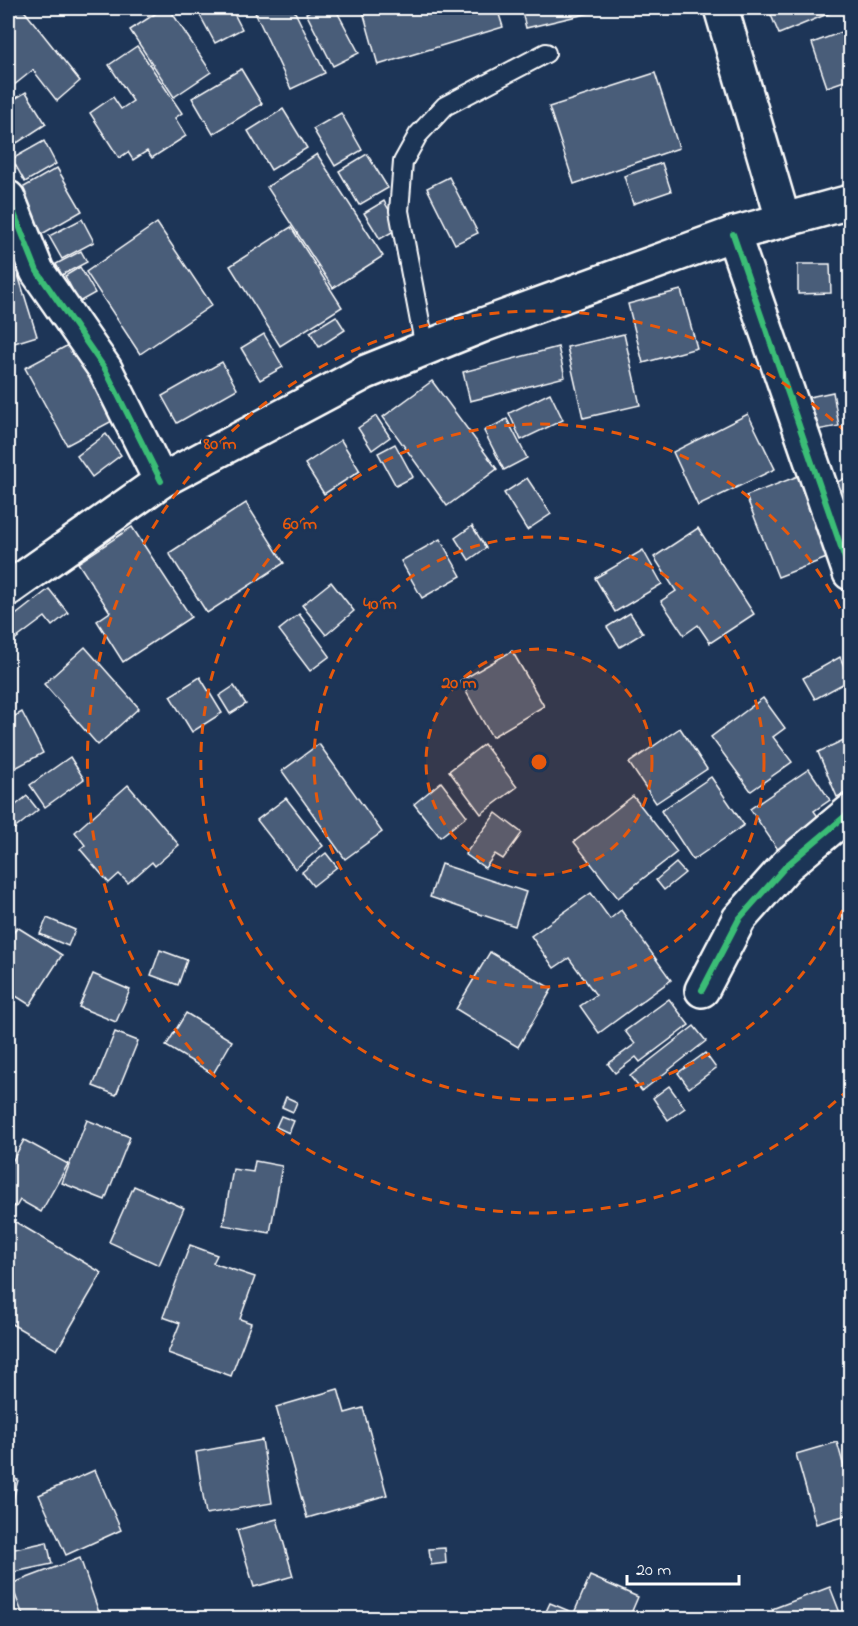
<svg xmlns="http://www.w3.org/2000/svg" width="858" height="1626" font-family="'Indie Flower',sans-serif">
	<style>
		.building { fill: #4a5d79; stroke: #fff; stroke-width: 1.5 }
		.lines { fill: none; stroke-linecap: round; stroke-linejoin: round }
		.service-casing { stroke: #fff; stroke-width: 22 }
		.minor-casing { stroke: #fff; stroke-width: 38 }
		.secondary-casing { stroke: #fff; stroke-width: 38 }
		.service { stroke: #1d3557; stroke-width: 18 }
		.minor { stroke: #1d3557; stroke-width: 33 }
		.secondary { stroke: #1d3557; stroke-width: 33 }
		.cycleway-casing { stroke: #1d3557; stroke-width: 10 }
		.cycleway { stroke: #3abd76; stroke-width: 6 }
		.ring { fill: none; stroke: #e8590c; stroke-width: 3; stroke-dasharray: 10 8 }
		.centre { fill: #e8590c; stroke: #1d3557; stroke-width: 3 }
		.ring-label { font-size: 18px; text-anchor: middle; font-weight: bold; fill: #e8590c; stroke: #1d3557; stroke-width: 5; stroke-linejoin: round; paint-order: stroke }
	</style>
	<rect width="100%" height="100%" fill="#1d3557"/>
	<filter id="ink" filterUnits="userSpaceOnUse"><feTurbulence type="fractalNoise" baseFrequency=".0167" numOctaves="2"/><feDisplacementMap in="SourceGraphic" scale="12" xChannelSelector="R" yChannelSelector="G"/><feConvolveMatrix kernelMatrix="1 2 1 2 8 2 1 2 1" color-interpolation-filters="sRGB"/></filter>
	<g filter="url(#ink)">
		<g class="building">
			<polygon points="8,8 22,8 80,81 57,101 33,70 8,90"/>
			<polygon points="164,8 169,8 211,72 174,97 130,30"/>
			<polygon points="196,8 231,8 242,29 215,43"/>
			<polygon points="253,8 293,8 325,73 291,89"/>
			<polygon points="316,8 335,8 359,53 333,66 306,13"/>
			<polygon points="362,8 497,8 503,27 378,65"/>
			<polygon points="521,8 611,8 526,28"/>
			<polygon points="768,8 842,8 779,34"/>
			<polygon points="850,29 850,79 827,87 812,43"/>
			<polygon points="137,46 182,113 175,118 186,136 152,158 147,151 133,160 128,152 119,158 90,113 113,97 121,109 133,101 109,65"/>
			<polygon points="241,69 262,104 213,134 192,98"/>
			<polygon points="655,73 679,148 574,184 549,107"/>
			<polygon points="26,92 46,124 17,143 8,127 8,103"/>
			<polygon points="283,109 307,148 271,170 248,131"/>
			<polygon points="341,113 362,150 335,166 313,129"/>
			<polygon points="44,141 56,164 25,182 12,159"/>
			<polygon points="317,154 383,256 333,288 267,187"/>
			<polygon points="367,154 388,188 359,205 339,171"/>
			<polygon points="662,163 671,191 633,204 624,176"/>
			<polygon points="57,168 82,211 42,234 17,191"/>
			<polygon points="449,177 478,233 455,244 427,188"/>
			<polygon points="384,201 399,228 380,239 364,213"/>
			<polygon points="82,219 94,242 62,259 49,236"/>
			<polygon points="157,223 212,305 140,354 86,272"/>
			<polygon points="291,227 342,307 280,346 230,266"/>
			<polygon points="81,251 87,262 62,275 56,264"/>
			<polygon points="798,264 830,264 831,293 798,294"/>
			<polygon points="15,265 37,336 8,345 8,268"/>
			<polygon points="80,267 95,293 79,302 65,276"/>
			<polygon points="681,290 697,348 643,363 628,304"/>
			<polygon points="336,316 345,330 319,347 310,332"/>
			<polygon points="264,334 283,367 260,380 241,348"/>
			<polygon points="624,334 640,405 583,418 567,347"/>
			<polygon points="74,342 116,419 67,445 25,368"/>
			<polygon points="558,347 565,377 470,401 463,372"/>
			<polygon points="222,362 237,389 177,423 162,396"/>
			<polygon points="432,381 497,469 447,506 383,417"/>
			<polygon points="833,392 839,426 806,432 800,399"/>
			<polygon points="550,393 563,420 521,440 509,413"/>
			<polygon points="748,414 775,469 698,506 673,452"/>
			<polygon points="376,416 390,437 372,450 358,428"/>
			<polygon points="507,419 527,458 504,470 484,431"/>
			<polygon points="106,434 121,455 92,477 77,456"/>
			<polygon points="341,440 360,471 324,494 305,464"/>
			<polygon points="395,444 413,477 396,486 378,453"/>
			<polygon points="806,473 837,554 778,577 746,496"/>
			<polygon points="850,476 850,495 844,498 837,482"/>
			<polygon points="527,478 551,514 527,530 504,493"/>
			<polygon points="246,503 284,563 207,613 169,553"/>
			<polygon points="472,526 486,548 469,560 455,538"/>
			<polygon points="132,527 191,617 123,662 97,621 110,612 78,563"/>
			<polygon points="698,528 754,614 710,643 698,625 684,635 661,601 676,591 654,557"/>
			<polygon points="440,539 461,576 422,598 401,561"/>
			<polygon points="643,550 662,584 615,612 595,578"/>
			<polygon points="331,582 354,611 326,635 302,605"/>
			<polygon points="49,589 68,613 52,626 45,617 13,641 8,633 8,621"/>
			<polygon points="630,613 643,633 620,647 607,627"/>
			<polygon points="299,614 330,656 310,671 279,630"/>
			<polygon points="85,647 139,708 98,745 44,684"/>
			<polygon points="512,651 544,706 492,737 460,681"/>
			<polygon points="840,657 850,680 815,699 803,678"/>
			<polygon points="200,677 222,713 192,732 170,696"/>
			<polygon points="234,686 246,704 230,714 219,696"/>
			<polygon points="763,698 785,728 773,737 792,762 751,791 711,737"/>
			<polygon points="22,712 43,753 8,772 8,720"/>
			<polygon points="680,728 707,769 656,803 629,763"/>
			<polygon points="850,737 850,791 837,797 818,752"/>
			<polygon points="319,744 382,832 345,859 282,771"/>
			<polygon points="484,744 517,787 481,814 449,771"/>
			<polygon points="70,757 84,779 45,807 30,785"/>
			<polygon points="809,769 830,800 814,811 824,825 781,854 750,809"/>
			<polygon points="711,777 744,825 693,860 661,811"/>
			<polygon points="441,782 467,816 440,837 414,804"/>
			<polygon points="128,785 179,845 155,866 152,862 128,883 119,874 109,883 80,849 85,845 75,832"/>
			<polygon points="27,796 38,810 8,834 8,805 11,809"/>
			<polygon points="633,796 677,852 618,898 574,842"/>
			<polygon points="286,798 323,846 295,869 257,820"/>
			<polygon points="496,813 522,833 503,859 495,854 485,868 465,854"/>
			<polygon points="326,853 337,867 313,886 302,872"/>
			<polygon points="676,863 685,873 664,890 656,880"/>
			<polygon points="441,864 526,892 515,926 430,897"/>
			<polygon points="591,893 610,919 621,910 671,980 599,1033 580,1006 596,995 569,958 554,968 531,936"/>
			<polygon points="47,918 75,930 68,946 40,934"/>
			<polygon points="17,927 62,955 30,1005 8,991 8,941"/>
			<polygon points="160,950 187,960 178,985 151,975"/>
			<polygon points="490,952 552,989 518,1047 456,1009"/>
			<polygon points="93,974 130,990 116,1022 79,1007"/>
			<polygon points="669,999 689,1025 640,1062 636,1057 615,1073 608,1064 635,1044 625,1031"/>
			<polygon points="186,1013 232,1041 213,1074 166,1046"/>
			<polygon points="694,1026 706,1041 642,1091 630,1076"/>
			<polygon points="115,1032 138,1041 116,1095 93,1086"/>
			<polygon points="705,1053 716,1068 689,1088 678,1073"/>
			<polygon points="669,1086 685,1108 668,1120 653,1098"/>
			<polygon points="286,1097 297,1102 293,1112 282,1107"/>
			<polygon points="281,1116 294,1121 289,1133 276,1127"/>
			<polygon points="87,1120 130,1137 105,1200 62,1183"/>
			<polygon points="24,1140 68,1164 41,1212 20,1200 16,1207 8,1203 8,1169"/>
			<polygon points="255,1161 282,1166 270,1233 223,1225 233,1169 253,1172"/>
			<polygon points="134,1186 184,1208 159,1265 109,1242"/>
			<polygon points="14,1221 102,1273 57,1350 8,1322 8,1233"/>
			<polygon points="190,1245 217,1255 213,1263 255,1277 240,1319 251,1323 231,1376 168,1353 180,1323 163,1317"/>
			<polygon points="338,1389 345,1413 363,1408 387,1495 307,1518 276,1407"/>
			<polygon points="262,1440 272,1503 206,1514 196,1452"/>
			<polygon points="837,1442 850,1488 850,1514 816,1524 796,1454"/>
			<polygon points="95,1470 121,1530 66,1555 39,1495"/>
			<polygon points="8,1477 18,1480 8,1520"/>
			<polygon points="277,1519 293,1576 254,1587 237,1530"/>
			<polygon points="47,1542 52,1564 14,1572 10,1550"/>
			<polygon points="445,1548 446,1563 431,1565 429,1549"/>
			<polygon points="80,1558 101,1618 24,1618 11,1584"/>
			<polygon points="590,1576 638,1597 629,1618 543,1618 550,1603 574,1613"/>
			<polygon points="830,1587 842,1618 776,1618 772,1609"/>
		</g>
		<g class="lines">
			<g class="service-casing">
				<polyline id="service" points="425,348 399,211 403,162 418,135 445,106 546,53"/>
			</g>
			<g class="minor-casing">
				<g id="minor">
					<polyline points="721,8 783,219"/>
					<polyline points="8,198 37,271 105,369 161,481"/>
					<polyline points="733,234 850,573"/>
					<polyline points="702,990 739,919 787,865 850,812"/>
				</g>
			</g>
			<g class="secondary-casing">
				<polyline id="secondary" points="8,589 161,481 366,372 483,325 733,234 850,202"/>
			</g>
			<use href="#service" class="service"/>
			<use href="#minor" class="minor"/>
			<use href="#secondary" class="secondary"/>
			<g class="cycleway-casing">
				<g id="cycleway">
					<polyline points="8,198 37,271 105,369 161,481"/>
					<polyline points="733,234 850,573"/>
					<polyline points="702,990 739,919 787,865 850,812"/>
				</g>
			</g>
			<use href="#cycleway" class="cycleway"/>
		</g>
	</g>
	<circle cx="539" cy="762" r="113" fill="#e8590c" fill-opacity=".12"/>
	<g class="ring">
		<circle cx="539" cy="762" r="113"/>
		<circle cx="539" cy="762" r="225"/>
		<path d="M850 894A338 338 0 1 1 850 630"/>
		<path d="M849 1089A451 451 0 1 1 849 435"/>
	</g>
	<circle cx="539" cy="762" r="9" class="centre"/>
	<g class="ring-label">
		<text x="220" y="449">80 m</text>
		<text x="300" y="529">60 m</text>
		<text x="380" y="609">40 m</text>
		<text x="459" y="688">20 m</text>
	</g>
	<rect width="858" height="1626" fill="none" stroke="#1d3557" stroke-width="30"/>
	<rect x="15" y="15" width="828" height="1596" fill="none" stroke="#fff" stroke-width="2" filter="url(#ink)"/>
	<path d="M627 1575v9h112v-9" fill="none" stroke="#ffffff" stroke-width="3"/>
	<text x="636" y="1575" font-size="18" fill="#ffffff" stroke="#1d3557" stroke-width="4.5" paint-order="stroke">20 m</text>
</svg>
